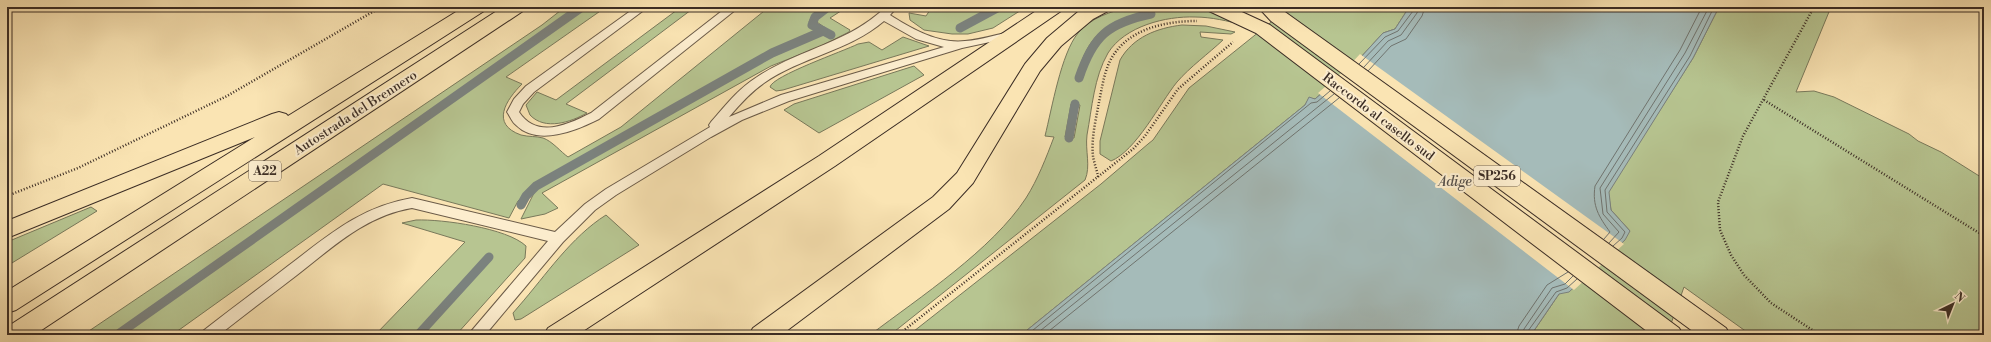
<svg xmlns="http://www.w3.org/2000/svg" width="1991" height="342" font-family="'Libre Bodoni',serif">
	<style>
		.green { fill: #b7c591; stroke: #79795b; fill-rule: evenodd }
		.water { fill: #a5bbb9; stroke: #7b827e }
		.pier { fill: #fae4b3 }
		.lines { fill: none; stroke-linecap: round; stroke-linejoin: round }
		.shore { stroke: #70746f; stroke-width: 1 }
		.stream { stroke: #7b827e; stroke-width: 9 }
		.service-casing { stroke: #6b5b48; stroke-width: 2 }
		.primary-casing { stroke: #3b2d25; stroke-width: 2 }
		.motorway-casing { stroke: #3b2d25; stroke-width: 2 }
		.path { stroke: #3b2d25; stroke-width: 2.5; stroke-dasharray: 1 2; stroke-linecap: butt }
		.service { fill: #fcedce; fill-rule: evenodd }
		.primary { fill: #fae4b3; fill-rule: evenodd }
		.motorway { fill: #fae4b3; fill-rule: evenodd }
		.labels { text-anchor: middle; stroke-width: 4; stroke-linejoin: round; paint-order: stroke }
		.shield { fill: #fcedce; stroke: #756758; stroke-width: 1 }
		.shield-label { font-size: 12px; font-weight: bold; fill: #3b2d25 }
		.street-label { font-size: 13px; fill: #3b2d25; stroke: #fcedce }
		.water-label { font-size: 14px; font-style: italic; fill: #56504a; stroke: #fcedce }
	</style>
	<rect width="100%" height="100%" fill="#fae4b3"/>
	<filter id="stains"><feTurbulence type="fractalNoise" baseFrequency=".005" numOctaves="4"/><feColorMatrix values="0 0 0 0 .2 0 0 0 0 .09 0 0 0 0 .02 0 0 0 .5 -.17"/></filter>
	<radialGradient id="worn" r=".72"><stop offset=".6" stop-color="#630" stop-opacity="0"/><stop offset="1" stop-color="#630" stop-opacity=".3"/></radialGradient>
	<g class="green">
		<polygon points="565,7 580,7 113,335 83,335 542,25"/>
		<path d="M584,7H606L506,77L522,84C506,100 490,124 521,135C529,137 536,136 543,138C552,141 561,152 568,157L621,127L769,7H824L812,16L809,22L820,31L775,50L628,133L537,183L518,201L509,218L383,184L172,335H121Z"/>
		<path d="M681,7H695L566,104L587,113C571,122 545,131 530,115L526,105L537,92L556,100Z"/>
		<polygon points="831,7 847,7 830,18 850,30 849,32 819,47 771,66 542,193 558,208 545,214 521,219 536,189 774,55 824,34 828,37 834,34 814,20"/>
		<polygon points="932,7 1026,7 993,28 968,34 952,34 924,30 910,20 909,13 926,16"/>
		<path d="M1130,7H1193L1216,12L1243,25C1228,21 1211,17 1195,17C1166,16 1125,26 1108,53C1094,77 1092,108 1087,135C1085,151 1091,166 1085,180L890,335H870C920,297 992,250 1026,198C1038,179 1046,158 1054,137L1045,136C1052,108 1061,54 1078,33C1090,18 1112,11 1130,7ZM1150,13L1152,15C1111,25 1093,36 1083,78L1077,77C1087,35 1106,20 1150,13ZM1071,104L1080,105L1074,138L1065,137Z"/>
		<polygon points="1290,7 1411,7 1406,12 1395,29 1383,33 1349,70 1315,99 1309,98 1305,105 1021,335 909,335 1101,184 1148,144 1153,140 1189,88"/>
		<polygon points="1719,7 1831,7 1796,92 1814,91 1834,97 1909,134 1918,141 1941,152 1984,179 1984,335 1751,335 1684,287 1667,335 1531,335 1559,294 1630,231 1611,210 1608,192 1693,58"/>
		<path d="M1182,25L1206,26L1235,32L1231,34L1200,32L1201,37L1223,40C1208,54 1190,67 1177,82C1160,103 1136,151 1111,161L1100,154V141L1120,60C1133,37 1157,28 1182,25Z"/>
		<path d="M903,37L929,46L783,90L776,91L770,87C772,76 844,51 858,44L869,42L882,50Z"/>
		<polygon points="914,66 924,75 819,133 784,110 794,104"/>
		<polygon points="91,207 97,211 7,266 7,242"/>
		<path d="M606,215L639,245L521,319L515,320L513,313L519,306C546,275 571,237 606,215Z"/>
		<path d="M416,220C442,219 507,228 526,246L525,258L456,335H422L491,258L486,256L415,335H375L465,242L402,223Z"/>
	</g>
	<polygon class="water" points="1411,7 1719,7 1693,58 1609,192 1611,210 1630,231 1625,240 1569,292 1559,294 1531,335 1021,335 1305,105 1309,97 1315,99 1349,70 1383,33 1395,29 1406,12"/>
	<polygon class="pier" points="1360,54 1624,244 1574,290 1318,93 1347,68"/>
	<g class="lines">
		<g class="shore">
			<polyline points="1359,64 1385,37 1398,31 1413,11 1413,7"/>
			<polyline points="1364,67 1388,41 1401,35 1417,13 1419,7"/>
			<polyline points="1368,71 1391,46 1406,39 1422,16 1425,7"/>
			<path d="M1604,239L1610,232C1599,217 1592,206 1595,186L1680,50L1702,7"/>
			<polyline points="1609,243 1619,232 1603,214 1600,188 1685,53 1709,7"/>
			<polyline points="1613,246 1622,238 1625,232 1607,212 1605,190 1690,56 1714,7"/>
			<polyline points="1027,335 1311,103 1317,102 1330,91"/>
			<polyline points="1035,335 1334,94"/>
			<polyline points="1044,335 1339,98"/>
			<polyline points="1516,335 1519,326 1547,285 1568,272"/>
			<polyline points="1522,335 1524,329 1552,288 1565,284 1573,276"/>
			<polyline points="1528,335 1528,331 1556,292 1567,288 1577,279"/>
		</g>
		<g class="stream">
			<polyline points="828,7 815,17 812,25 831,35"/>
			<polyline points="960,28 999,7"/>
			<path d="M1079,78C1093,36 1108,23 1151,14"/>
			<polyline points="1069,138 1075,104"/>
			<polyline points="521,205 526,196 536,186 772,53 823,31"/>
			<polyline points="117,335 582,7"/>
			<polyline points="418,335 489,257"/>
		</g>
		<g class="service-casing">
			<g id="service">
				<path d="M636,7H648L534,92L523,104L519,112C537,139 567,125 591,113L727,7H739L599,119C577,130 538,147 516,125C512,122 510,116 507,112L514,99L526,86Z"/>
				<path d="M886,7H897L890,15C912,29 938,44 965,41C982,40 998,34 1014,31L1020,34L1018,36L962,48L789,101L742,120L711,137L616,195L595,210L563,242L485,335H468L548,241L412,208C365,216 333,247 297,275C271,295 244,315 219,335H200L203,331C231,309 260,288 288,266C329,235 360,207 412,198L555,232L585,204L606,189L710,127L709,125L711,122C725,106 738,89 757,77C799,49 847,44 886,7ZM884,21L916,39L944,47L781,95L729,117C740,104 751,92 764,83C801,57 849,51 884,21Z"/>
			</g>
		</g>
		<g class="primary-casing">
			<g id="primary">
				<polygon points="1207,7 1231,7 1270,25 1679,328 1683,335 1652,335 1256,33 1209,11"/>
				<polygon points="1258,7 1278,7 1726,328 1730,335 1698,335 1271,21"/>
			</g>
		</g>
		<g class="motorway-casing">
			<g id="motorway">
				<polygon points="464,7 486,7 484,11 16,310 7,313 7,291 255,137 7,238 7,221 272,114 279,112 286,114 288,116"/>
				<polygon points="503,7 525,7 523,11 34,335 7,335 7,327"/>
				<polygon points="1042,7 1063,7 1061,11 835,166 577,335 544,335 548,328 819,156"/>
				<polygon points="1087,7 1110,7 1108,11 1093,19 1061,46 1040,71 973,183 949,209 781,335 749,335 753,328 933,197 957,173 1025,64 1047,38 1079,11"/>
			</g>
		</g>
		<g class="path">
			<polyline points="1814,7 1743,136 1718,202 1720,230 1731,255 1744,275 1771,303 1820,335"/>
			<polyline points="1764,100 1984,236"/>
			<path d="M1098,177C1097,170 1094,163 1093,156C1091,139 1096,119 1099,102C1102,88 1104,73 1110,61C1126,29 1165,21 1197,21"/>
			<polyline points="7,196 78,168 227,96 381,7"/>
			<polyline points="898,335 1133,149 1145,136 1178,89 1233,42"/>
		</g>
		<use href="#service" class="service"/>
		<use href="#primary" class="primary"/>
		<use href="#motorway" class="motorway"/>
	</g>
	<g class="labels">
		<g class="shield">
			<rect x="249" y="161" width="32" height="20" rx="3"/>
			<rect x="1474" y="166" width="46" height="20" rx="3"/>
		</g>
		<g class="shield-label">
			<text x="265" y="175">A22</text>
			<text x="1497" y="180">SP256</text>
		</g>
		<g class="street-label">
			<text transform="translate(355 112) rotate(-33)" y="5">Autostrada del Brennero</text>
			<text transform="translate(1379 116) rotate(37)" y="5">Raccordo al casello sud</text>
		</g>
		<g class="water-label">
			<text x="1455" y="186">Adige</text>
		</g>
	</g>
	<rect width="1991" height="342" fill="none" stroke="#fae4b3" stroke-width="24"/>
	<rect x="8" y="8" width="1975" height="326" fill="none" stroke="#3b2d25" stroke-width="2"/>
	<rect x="12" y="12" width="1967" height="318" fill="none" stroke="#3b2d25"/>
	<g transform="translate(1953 304) rotate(43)" stroke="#fcedce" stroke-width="3" paint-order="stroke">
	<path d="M0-3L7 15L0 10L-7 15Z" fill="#3b2d25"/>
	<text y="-6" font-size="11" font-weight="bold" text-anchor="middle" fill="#3b2d25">N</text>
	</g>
	<rect width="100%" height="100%" filter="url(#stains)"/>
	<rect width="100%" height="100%" fill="url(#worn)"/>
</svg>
